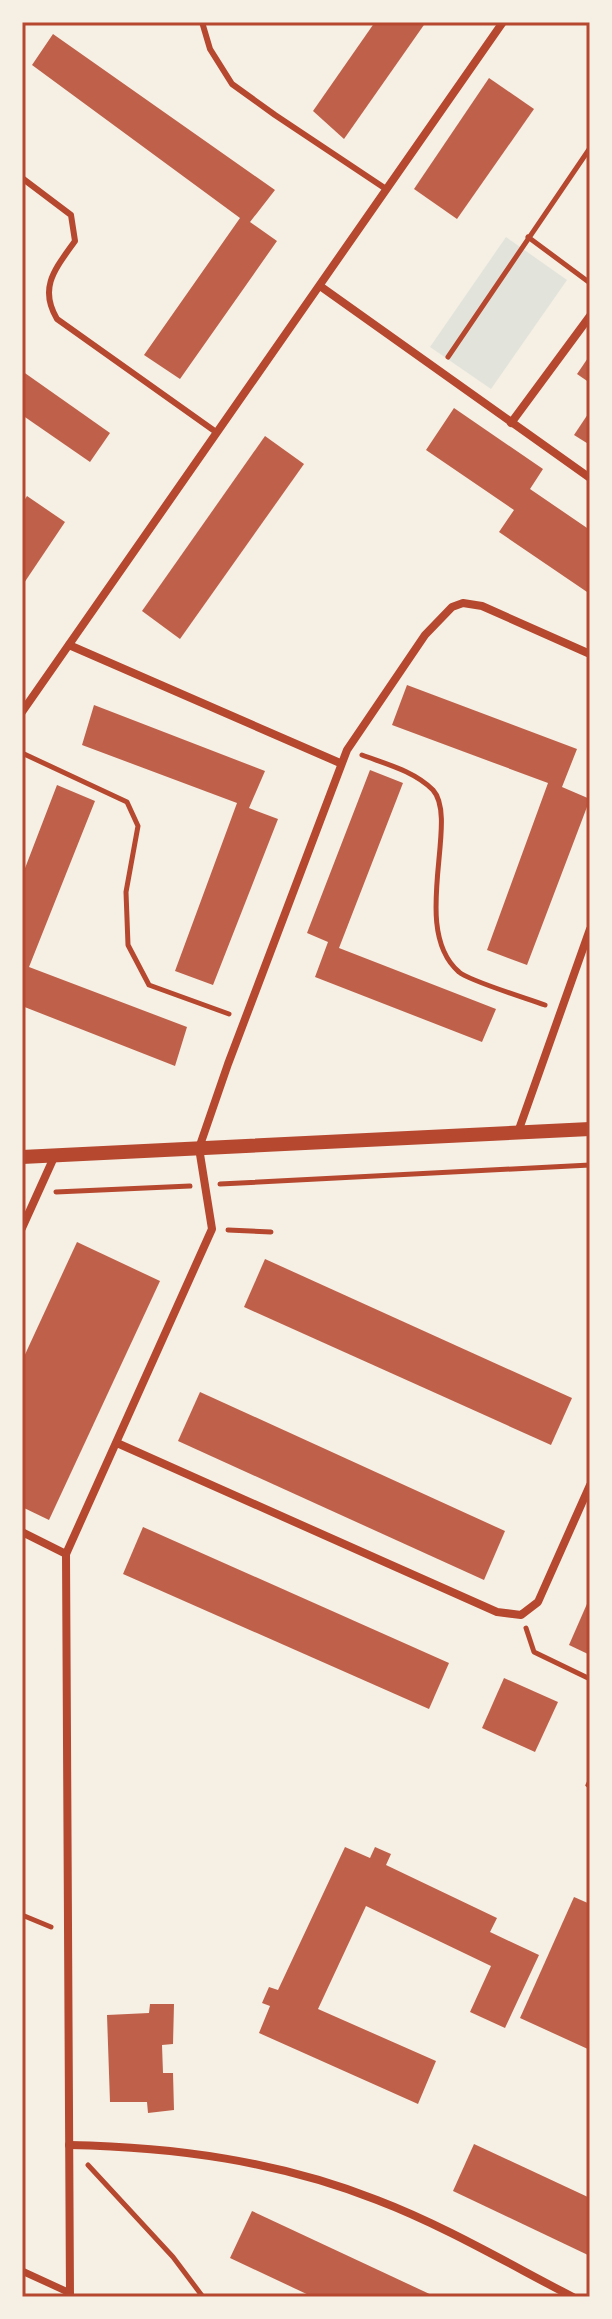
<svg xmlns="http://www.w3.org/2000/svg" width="612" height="2319" font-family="Arial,sans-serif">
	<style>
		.green { fill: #e2e4dc }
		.building { fill: #bf614a }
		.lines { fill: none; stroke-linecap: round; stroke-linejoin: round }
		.path { stroke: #b5482f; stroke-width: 5 }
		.service { stroke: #b5482f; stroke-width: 6 }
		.pedestrian { stroke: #b5482f; stroke-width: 7 }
		.minor { stroke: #b5482f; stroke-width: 8 }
		.tertiary { stroke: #b5482f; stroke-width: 14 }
		.neatline { fill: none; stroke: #b5482f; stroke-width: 3 }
	</style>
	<rect width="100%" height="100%" fill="#f6efe4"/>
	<polygon class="green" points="506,237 567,280 491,389 430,347"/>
	<g class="building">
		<polygon points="375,22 426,22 344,139 313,111"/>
		<polygon points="53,34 275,190 250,222 277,241 180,379 144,355 240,218 32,65"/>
		<polygon points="489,78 534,109 457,219 414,189"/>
		<polygon points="590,355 590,383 577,374"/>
		<polygon points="22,371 110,433 90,462 22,415"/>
		<polygon points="454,408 543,469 530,489 590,530 590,594 499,532 514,510 426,450"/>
		<polygon points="590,411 590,445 574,435"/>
		<polygon points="265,436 304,464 180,639 142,611"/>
		<polygon points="27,496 65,522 22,586 22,504"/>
		<polygon points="407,685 577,749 562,787 590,799 527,965 487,950 548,783 392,725"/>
		<polygon points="94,705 265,771 249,808 278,819 213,985 175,971 237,803 82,745"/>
		<polygon points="370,770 403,783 339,948 496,1009 482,1042 315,977 328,942 307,933"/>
		<polygon points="57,785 95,801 29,967 187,1027 175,1066 22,1006 22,876"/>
		<polygon points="77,1242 160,1281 49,1520 22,1507 22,1361"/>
		<polygon points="265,1259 572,1398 551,1445 244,1307"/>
		<polygon points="200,1392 505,1531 484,1580 178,1441"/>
		<polygon points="143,1527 449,1663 429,1709 123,1574"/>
		<polygon points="590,1597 590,1655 569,1645"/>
		<polygon points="504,1678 558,1702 535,1752 482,1728"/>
		<polygon points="345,1847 370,1858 375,1847 391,1854 386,1865 497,1918 490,1932 539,1955 505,2028 470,2012 491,1966 366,1906 318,2009 436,2061 418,2104 259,2033 270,2006 262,2003 269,1987 278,1990"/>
		<polygon points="574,1897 590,1904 590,2050 520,2018"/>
		<polygon points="150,2004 174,2004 173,2044 162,2045 163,2073 173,2073 174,2110 148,2113 147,2102 110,2102 107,2015 149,2013"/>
		<polygon points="474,2144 590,2198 590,2256 453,2191"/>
		<polygon points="252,2211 436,2297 313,2297 230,2258"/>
	</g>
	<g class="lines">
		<g class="path">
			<polyline points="528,237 590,283"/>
			<polyline points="448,357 590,148"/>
			<polyline points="22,753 127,802 138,826 126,892 128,945 149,985 229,1014"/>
			<path d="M362,755C386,764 414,771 433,790C460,820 409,929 459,972C469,981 529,999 545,1005"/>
			<polyline points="220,1184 590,1165"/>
			<polyline points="56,1192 190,1186"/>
			<polyline points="228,1230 271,1232"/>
			<polyline points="526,1628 534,1652 590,1679"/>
			<polyline points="588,1785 590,1781"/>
			<polyline points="22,1915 51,1927"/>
			<polyline points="88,2165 173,2257 203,2297"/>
		</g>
		<g class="service">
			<polyline points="202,22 210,49 232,84 275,115 386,189"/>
			<path d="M22,178L71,215L75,241C56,268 38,287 57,319L216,432"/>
		</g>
		<polyline class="pedestrian" points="22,2271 70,2293"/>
		<g class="minor">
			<polyline points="320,286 590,478"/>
			<polyline points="511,423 590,316"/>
			<polyline points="69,645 340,763"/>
			<polyline points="22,712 503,22"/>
			<polyline points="518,1132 590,929"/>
			<polyline points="22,1228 55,1155"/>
			<polyline points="117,1443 497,1612 521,1615 538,1602 590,1485"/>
			<polyline points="22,1532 66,1554"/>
			<path d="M69,2145C175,2147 278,2161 377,2200C445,2226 509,2264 573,2297"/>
			<polyline points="70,2297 66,1554 212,1229 199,1148 228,1064 347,750 425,635 452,607 463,603 482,606 590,654"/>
		</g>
		<polyline class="tertiary" points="22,1157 590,1129"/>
	</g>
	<rect width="612" height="2319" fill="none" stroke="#f6efe4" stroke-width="48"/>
	<rect x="24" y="24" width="564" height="2271" class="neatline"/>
</svg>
